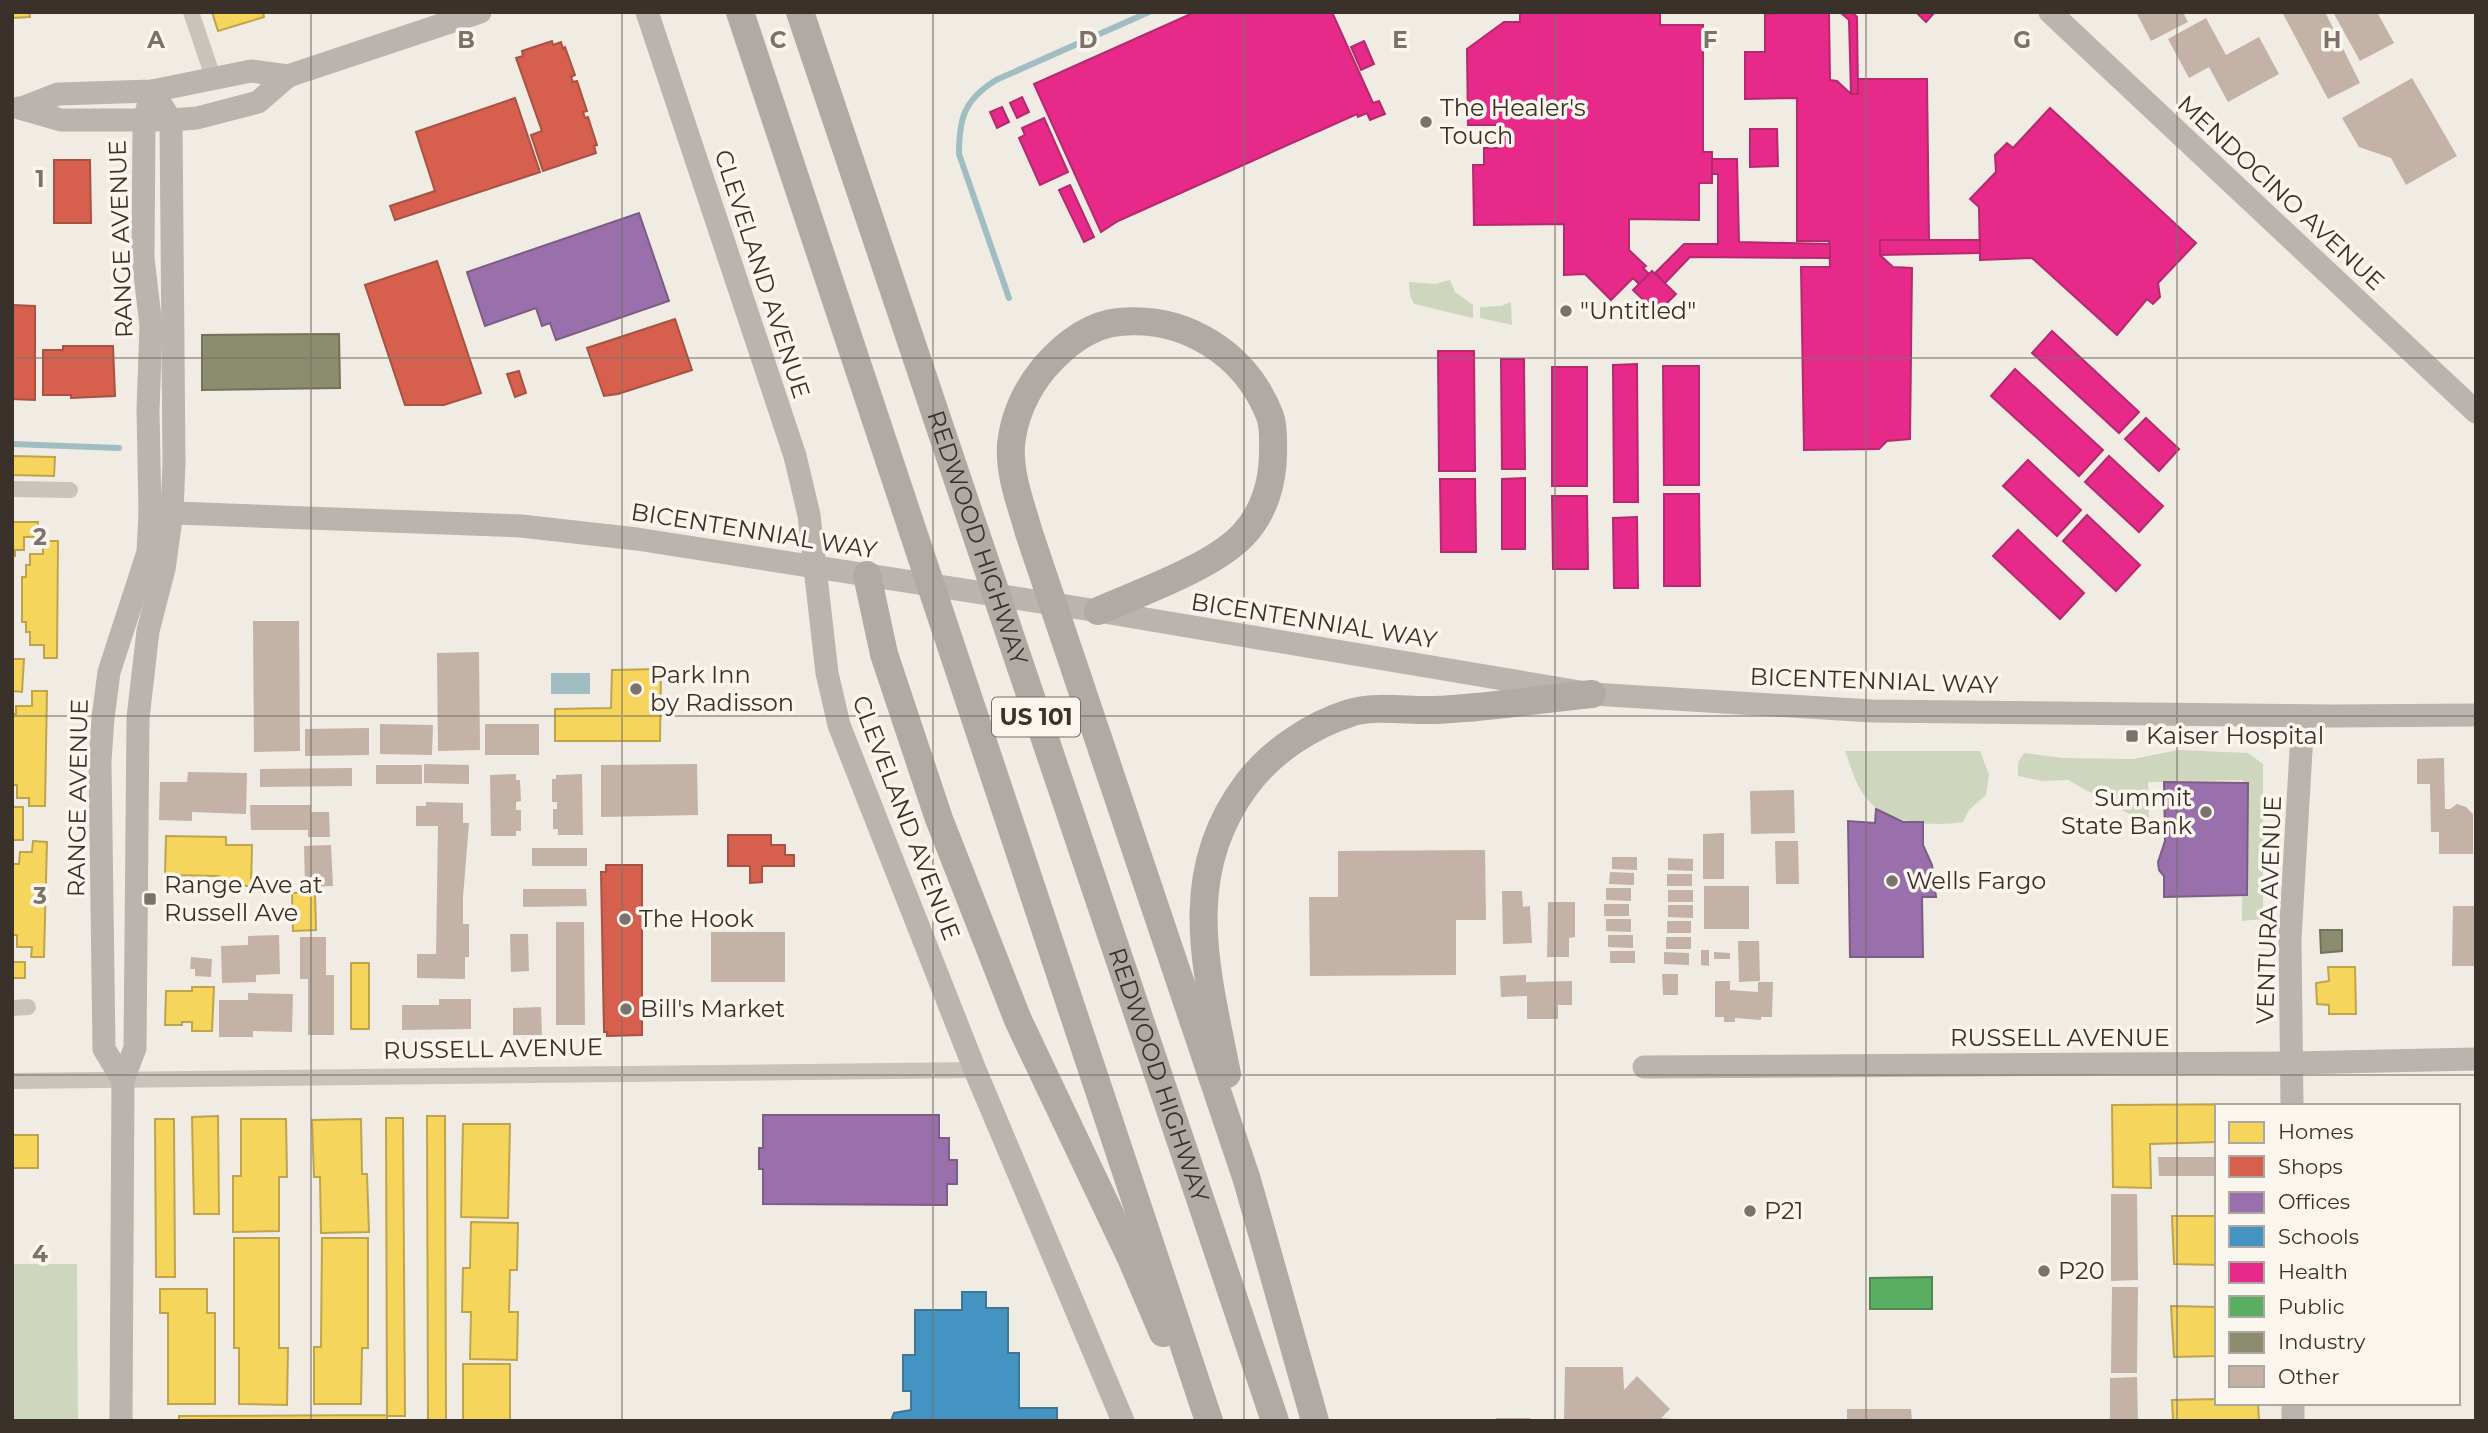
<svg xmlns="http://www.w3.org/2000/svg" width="2488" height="1433" font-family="Montserrat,sans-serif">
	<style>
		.green { fill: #ced6be }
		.water { fill: #a0bec2 }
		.homes { fill: #f6d55c; stroke: #bea44d; stroke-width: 2 }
		.shops { fill: #d6604d; stroke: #a75242; stroke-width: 2 }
		.offices { fill: #9970ab; stroke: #7c5d84; stroke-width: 2 }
		.schools { fill: #4393c3; stroke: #407695; stroke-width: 2 }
		.health { fill: #e7298a; stroke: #b32b6d; stroke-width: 2 }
		.public { fill: #5aae61; stroke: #508850; stroke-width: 2 }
		.industry { fill: #8c8c6e; stroke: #73715a; stroke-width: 2 }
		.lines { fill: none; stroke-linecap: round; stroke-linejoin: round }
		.stream { stroke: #a0bec2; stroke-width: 6 }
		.building { fill: #c3b2a5 }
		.street { stroke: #c9c3bc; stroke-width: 16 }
		.secondary { stroke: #b9b4ad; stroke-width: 23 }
		.highway { stroke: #afaaa3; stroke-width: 28 }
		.grid { fill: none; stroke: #7a726b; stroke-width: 2; stroke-opacity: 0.55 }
		.poi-dot { fill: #7a726b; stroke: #fbf6ed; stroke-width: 2.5 }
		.labels { text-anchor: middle; stroke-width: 7; stroke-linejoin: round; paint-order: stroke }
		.shield { fill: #fbf6ed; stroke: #746c64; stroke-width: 2 }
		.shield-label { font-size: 23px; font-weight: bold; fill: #3a312a }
		.poi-label { font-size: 24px; fill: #3a312a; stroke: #fbf6ed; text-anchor: start }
		.street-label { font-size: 24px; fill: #3a312a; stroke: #fbf6ed }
		.grid-label { font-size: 23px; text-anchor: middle; font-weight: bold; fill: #7a726b; stroke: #fbf6ed; stroke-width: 7; stroke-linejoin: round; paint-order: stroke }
	</style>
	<rect width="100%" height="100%" fill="#f0ece4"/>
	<g class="green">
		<polygon points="1450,280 1455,292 1473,305 1473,318 1414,304 1410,295 1409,282 1435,284"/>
		<polygon points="1511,302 1512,325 1480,318 1480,307 1501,306"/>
		<polygon points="2178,750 2248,753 2263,764 2263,919 2242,921 2243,780 2148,782 2149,825 2068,780 2043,781 2018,776 2018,762 2024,753 2062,758 2133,759"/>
		<path d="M1845,751H1980L1989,775L1986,795L1969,810L1963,822C1930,827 1881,824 1862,792C1854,780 1850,764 1845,751Z"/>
		<polygon points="12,1264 77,1264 78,1421 12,1421"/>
	</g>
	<rect class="water" x="551" y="673" width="39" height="21"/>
	<g class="homes">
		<polygon points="12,12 29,12 30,17 12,18"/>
		<polygon points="212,12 263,12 264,17 218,31"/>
		<polygon points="12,456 55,457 54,476 12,475"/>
		<polygon points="12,522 38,522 37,537 24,537 24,550 15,550 15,556 12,556"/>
		<polygon points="43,541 58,541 57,658 44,658 44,645 30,645 30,632 26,632 26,622 22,622 22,577 26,577 26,565 30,565 30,554 43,554"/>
		<polygon points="12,655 13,659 24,659 22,692 13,691 13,696"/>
		<polygon points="661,669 660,741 555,741 555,709 611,708 612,670"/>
		<polygon points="32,691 47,691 45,806 29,806 29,798 17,798 17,785 12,785 12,714 16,714 16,706 32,706"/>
		<polygon points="12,803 14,807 23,807 23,840 12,840"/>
		<polygon points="166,836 226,837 226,845 252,845 251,886 219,885 219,876 165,875"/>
		<polygon points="33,841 47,842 44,957 31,957 32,947 17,947 17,935 12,935 12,864 19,864 20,852 32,852"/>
		<polygon points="315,892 316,930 293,931 292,893"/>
		<polygon points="12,949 12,962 25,962 25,978 12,978"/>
		<rect x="351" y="963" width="18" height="66"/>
		<polygon points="2328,967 2355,967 2356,1014 2329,1014 2329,1005 2317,1004 2316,983 2329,981"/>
		<polygon points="192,987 214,987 212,1031 192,1031 192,1022 182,1022 182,1025 165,1025 166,991 192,991"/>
		<polygon points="2257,1104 2257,1106 2217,1106 2217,1142 2150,1144 2151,1188 2113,1187 2112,1105"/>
		<polygon points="218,1116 219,1214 194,1214 192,1117"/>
		<polygon points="427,1116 445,1116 446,1421 428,1421"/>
		<polygon points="386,1118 403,1118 405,1416 387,1416 387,1421 179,1421 179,1416 387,1415"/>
		<polygon points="155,1119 174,1119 175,1277 156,1277"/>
		<polygon points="241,1119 286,1119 287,1177 279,1177 279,1231 233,1232 233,1176 241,1176"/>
		<polygon points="361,1119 362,1174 367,1174 369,1232 321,1233 320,1177 314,1177 312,1120"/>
		<polygon points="463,1124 510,1124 508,1218 461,1217"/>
		<rect x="12" y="1135" width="26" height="33"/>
		<polygon points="2172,1216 2217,1216 2217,1265 2174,1264"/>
		<polygon points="471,1222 518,1223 517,1270 510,1270 509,1312 518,1312 517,1360 470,1359 471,1312 462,1312 463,1268 470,1268"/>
		<polygon points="234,1238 279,1238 279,1348 288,1348 287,1405 239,1404 239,1348 234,1348"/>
		<polygon points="322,1238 368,1238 368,1348 362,1348 361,1404 314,1404 314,1347 321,1347"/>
		<polygon points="160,1289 207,1289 207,1313 215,1313 215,1404 168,1404 168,1313 160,1313"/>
		<polygon points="2171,1306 2217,1307 2217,1356 2174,1357"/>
		<rect x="463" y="1364" width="47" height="57"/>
		<polygon points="2217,1399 2217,1403 2258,1403 2259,1421 2173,1421 2172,1400"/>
	</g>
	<g class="shops">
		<polygon points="552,41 553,45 561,42 563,49 565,47 575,75 571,77 573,82 577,81 587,111 583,112 585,118 588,117 597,145 594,146 596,153 543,171 531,135 542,131 516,58 523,56 522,51"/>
		<polygon points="515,98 540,172 395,220 390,206 435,191 416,132"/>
		<polygon points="54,160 90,160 91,223 54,223"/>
		<polygon points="437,261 481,393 444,405 405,405 365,285"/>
		<polygon points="12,305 35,306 35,400 12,399"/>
		<polygon points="675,319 692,370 618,394 604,396 587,348"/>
		<polygon points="63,346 113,346 115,396 71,398 71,395 43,395 43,350 63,350"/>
		<polygon points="519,371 526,393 515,397 507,374"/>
		<polygon points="728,835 771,835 771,845 785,845 785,855 794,855 794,866 762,866 762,882 750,883 750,866 728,866"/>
		<polygon points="606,865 642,865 642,1035 607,1036 607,1032 604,1032 601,872 606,872"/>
	</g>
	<g class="offices">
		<polygon points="639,213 669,301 556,340 550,323 542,326 536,308 485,326 467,272"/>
		<polygon points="2164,782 2248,783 2247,895 2164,897 2164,876 2159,870 2158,862 2165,841"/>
		<polygon points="1876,809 1903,822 1923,822 1923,845 1932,865 1936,897 1922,897 1923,957 1850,957 1848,821 1875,823"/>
		<polygon points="763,1115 939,1115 939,1138 949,1138 949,1160 957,1160 957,1184 947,1184 947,1205 763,1204 763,1169 759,1169 759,1148 763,1148"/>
	</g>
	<polygon class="schools" points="962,1292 986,1292 986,1308 1008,1308 1008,1353 1019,1353 1019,1408 1057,1408 1057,1421 891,1421 894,1413 911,1410 911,1391 903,1391 903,1355 915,1355 915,1310 962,1310"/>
	<g class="health">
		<polygon points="1195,12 1332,12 1373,103 1379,101 1385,114 1370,120 1367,113 1358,117 1357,114 1118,221 1101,232 1034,84"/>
		<polygon points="1520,12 1660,12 1660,25 1703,25 1703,152 1712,152 1712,183 1699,183 1699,220 1629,219 1629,250 1646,266 1643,268 1649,274 1639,284 1633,278 1611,300 1585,274 1564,275 1564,224 1474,225 1473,165 1484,165 1484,148 1500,148 1500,125 1468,125 1467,49 1504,22 1520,22"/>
		<polygon points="1793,12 1829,12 1830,80 1837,81 1851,94 1858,94 1858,79 1927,79 1929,241 1880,240 1880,255 1893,267 1912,268 1910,439 1887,441 1879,449 1804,450 1801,267 1830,267 1829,241 1797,241 1797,98 1745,99 1745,52 1765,52 1765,14"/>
		<polygon points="1840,12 1852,12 1857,17 1858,94 1851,94 1849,20"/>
		<polygon points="1916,12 1935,12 1926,22"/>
		<polygon points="1364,41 1374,64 1361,70 1351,47"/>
		<polygon points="1022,97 1029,112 1017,118 1010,103"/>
		<polygon points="1002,107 1009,122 997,128 990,112"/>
		<polygon points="2050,108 2196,243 2158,283 2160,297 2153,304 2147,299 2117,335 2032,258 1980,260 1979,207 1970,199 1996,172 1995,155 2007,143 2013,148"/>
		<polygon points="1044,118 1068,172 1040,185 1019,138 1025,135 1022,128"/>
		<polygon points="1750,129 1777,129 1778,166 1750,167"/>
		<polygon points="1712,159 1737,159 1739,242 1830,244 1830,258 1690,257 1665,283 1655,273 1684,244 1718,244 1718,174 1712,174"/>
		<polygon points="1070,185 1094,237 1084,242 1059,190"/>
		<polygon points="1880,240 1980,240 1980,253 1880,255"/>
		<polygon points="1652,271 1676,294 1657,313 1633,290"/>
		<polygon points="2052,331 2139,412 2119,433 2032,353"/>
		<polygon points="1438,351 1474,351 1475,471 1439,471"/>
		<polygon points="1501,359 1524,359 1525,469 1502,469"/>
		<polygon points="1637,364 1638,502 1614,502 1613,365"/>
		<polygon points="1663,366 1699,366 1699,485 1664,485"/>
		<rect x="1552" y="367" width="35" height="119"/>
		<polygon points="2015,369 2103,450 2079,476 1991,396"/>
		<polygon points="2146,418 2179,449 2159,471 2125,439"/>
		<polygon points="2109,456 2163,506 2139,532 2085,482"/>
		<polygon points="2028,460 2081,510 2057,536 2003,486"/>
		<polygon points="1525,478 1525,549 1502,549 1502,479"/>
		<polygon points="1440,479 1475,479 1476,552 1441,552"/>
		<polygon points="1664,494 1699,494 1700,586 1664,586"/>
		<polygon points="1552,496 1587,496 1588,569 1553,569"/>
		<polygon points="2087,515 2140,565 2116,591 2063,541"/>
		<polygon points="1637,517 1638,588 1614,588 1613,518"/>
		<polygon points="2018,530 2084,593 2060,619 1993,556"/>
	</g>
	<polygon class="public" points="1932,1277 1932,1309 1870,1309 1870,1278"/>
	<g class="industry">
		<polygon points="339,334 340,388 202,390 202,335"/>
		<polygon points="2320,930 2342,930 2342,951 2321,953"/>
	</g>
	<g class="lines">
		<g class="stream">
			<path d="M1009,298L959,154C959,118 964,100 996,80L1149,12"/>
			<polyline points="12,444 119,448"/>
		</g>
	</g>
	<g class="building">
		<polygon points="2136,12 2183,12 2188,22 2151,41"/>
		<polygon points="2282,12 2325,12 2360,83 2328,99"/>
		<polygon points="2333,12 2377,12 2394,43 2360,61"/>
		<polygon points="2206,18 2226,55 2259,37 2279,74 2228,102 2209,67 2189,78 2168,39"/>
		<polygon points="2412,78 2457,156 2406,185 2391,158 2359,147 2342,118"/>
		<polygon points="253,621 299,621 300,751 254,752"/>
		<polygon points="479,652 480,750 438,751 437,653"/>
		<polygon points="380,724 433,725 432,755 380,754"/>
		<rect x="485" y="724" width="54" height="31"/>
		<polygon points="369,728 369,755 305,756 305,729"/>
		<polygon points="2444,758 2445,809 2450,809 2457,804 2466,807 2473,814 2473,854 2439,854 2439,832 2431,832 2430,784 2417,784 2417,759"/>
		<polygon points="424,764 469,765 469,784 424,783"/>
		<polygon points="697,764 698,815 601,817 601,765"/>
		<rect x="376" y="765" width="46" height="19"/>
		<polygon points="352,768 352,786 260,787 260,769"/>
		<polygon points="188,772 247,773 246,814 192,812 192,821 159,820 160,782 187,782"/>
		<polygon points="516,774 516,780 520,780 521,801 516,802 516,810 521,810 521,831 516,831 516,836 491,836 490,775"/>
		<polygon points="582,774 583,835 558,835 558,829 553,829 553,809 557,809 557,802 552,802 552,779 556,779 556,775"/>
		<polygon points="1794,790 1795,833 1751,834 1750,791"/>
		<polygon points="426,802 463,803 463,823 469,823 463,897 463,924 469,924 469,957 465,957 465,979 417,978 417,954 436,954 438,826 416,826 416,806 426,806"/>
		<polygon points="250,805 311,805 311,812 329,812 330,837 308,837 308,830 251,830"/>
		<polygon points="1724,833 1724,879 1703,879 1703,834"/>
		<polygon points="1775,841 1798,841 1799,884 1776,884"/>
		<polygon points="331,845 333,886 305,887 304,846"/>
		<rect x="532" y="848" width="55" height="18"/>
		<polygon points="1485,850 1486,920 1456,920 1456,975 1310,976 1309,897 1338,897 1338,851"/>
		<polygon points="1612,857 1637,857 1637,870 1612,869"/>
		<polygon points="1668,858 1693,859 1693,871 1668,870"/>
		<polygon points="1610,872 1634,873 1634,885 1609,884"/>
		<rect x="1667" y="874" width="25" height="12"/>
		<rect x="1704" y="886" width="45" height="43"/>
		<polygon points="1606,888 1631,888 1631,901 1606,900"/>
		<polygon points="523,889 586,889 587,906 523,907"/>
		<rect x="1668" y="890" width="25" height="12"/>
		<polygon points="1502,891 1522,891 1523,907 1530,906 1532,943 1503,944"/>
		<polygon points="1548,902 1575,902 1575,937 1569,938 1569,957 1547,957"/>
		<rect x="1604" y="904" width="25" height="12"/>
		<polygon points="1668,905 1693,905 1693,918 1668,917"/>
		<polygon points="2453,906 2476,906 2476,966 2452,966"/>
		<polygon points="1606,919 1631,919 1631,932 1606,931"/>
		<rect x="1667" y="921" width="24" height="12"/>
		<polygon points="556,922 584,922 585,1025 556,1025"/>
		<rect x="711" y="932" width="74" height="50"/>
		<polygon points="510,934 528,934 529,971 511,972"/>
		<polygon points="279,935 280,974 256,975 256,982 222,983 221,946 248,945 248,936"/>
		<polygon points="1608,935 1633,935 1633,948 1608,947"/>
		<polygon points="300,937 326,937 326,975 334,975 334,1035 308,1035 308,979 300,979"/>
		<rect x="1666" y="937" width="25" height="12"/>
		<polygon points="1738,941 1759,941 1760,981 1739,982"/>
		<polygon points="1701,950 1709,950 1709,966 1701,965"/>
		<rect x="1610" y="951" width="25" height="12"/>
		<polygon points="1664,952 1689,953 1689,965 1664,964"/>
		<polygon points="1714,952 1730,953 1730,959 1714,959"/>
		<polygon points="191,957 212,959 211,977 195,976 195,969 190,969"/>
		<polygon points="1662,974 1678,974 1678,995 1663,995"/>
		<polygon points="1526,975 1526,982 1572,981 1572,1005 1558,1005 1558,1019 1527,1019 1527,996 1501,997 1500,976"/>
		<polygon points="1715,981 1730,981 1730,990 1758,992 1758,982 1773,982 1772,1017 1761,1017 1761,1020 1735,1018 1735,1022 1724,1022 1724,1017 1715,1017"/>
		<polygon points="248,993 293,994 292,1032 253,1031 253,1037 219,1037 219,1000 248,1000"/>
		<polygon points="439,999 471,999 471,1029 402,1030 402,1005 439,1005"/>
		<polygon points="541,1007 542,1035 513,1035 513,1008"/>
		<polygon points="2158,1157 2217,1157 2217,1176 2159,1176"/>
		<polygon points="2111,1194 2137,1194 2138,1280 2111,1281"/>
		<polygon points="2112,1287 2138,1287 2137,1373 2111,1373"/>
		<polygon points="1565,1367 1623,1367 1624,1390 1637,1376 1670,1409 1661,1418 1673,1419 1673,1421 1564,1421"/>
		<polygon points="2137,1377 2138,1421 2110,1421 2110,1378"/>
		<polygon points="1847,1409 1911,1409 1912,1421 1847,1421"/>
		<rect x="1496" y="1418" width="34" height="3"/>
	</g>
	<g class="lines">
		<g class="street">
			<polyline points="191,12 214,80"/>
			<polyline points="12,489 70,490"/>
			<polyline points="12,1008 28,1007"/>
			<polyline points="12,1081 975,1070"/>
		</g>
		<g class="secondary">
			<polyline points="647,12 795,456 809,515 827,673 839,725 975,1070 1123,1421"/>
			<polyline points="2050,12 2476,412"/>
			<polyline points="19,108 61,120 171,120 197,118 258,102 288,76"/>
			<polyline points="22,108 58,94 152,91 251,71 288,76 480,12"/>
			<polyline points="150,512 521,526 637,539 1098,611 1592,694 1872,711 2333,716 2476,715"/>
			<polyline points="1644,1067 2292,1063 2476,1059"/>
			<polyline points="123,1080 104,1049 100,761 103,718 109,672 148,552 150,512 148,410 151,326 143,258 144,121 152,91"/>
			<polyline points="2292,1106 2290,939 2303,716"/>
			<polyline points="2293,1403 2293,1421"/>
			<polyline points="121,1421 123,1080 135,1048 138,718 148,631 164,569 172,512 174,463 171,120 152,91"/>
		</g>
		<g class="highway">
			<polyline points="740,12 1209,1421"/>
			<path id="s1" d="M800,12L1275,1421"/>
			<polyline points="867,575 884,654 939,819 1018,1020 1131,1258 1163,1333"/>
			<path d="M1098,611C1139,593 1213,567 1243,535C1264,513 1273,482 1273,453C1273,442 1274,427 1270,416C1246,354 1185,315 1119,322C1089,325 1063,346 1044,368C1026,390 1014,416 1011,445C1009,475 1021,504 1029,533L1247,1180L1315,1421"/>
			<path d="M1227,1074C1207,972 1178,875 1247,784C1271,752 1311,725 1350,713C1374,705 1409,711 1434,710C1487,708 1540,699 1592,694"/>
		</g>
	</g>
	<path class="grid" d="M311,12V1421M622,12V1421M933,12V1421M1244,12V1421M1555,12V1421M1866,12V1421M2177,12V1421M12,358H2476M12,716H2476M12,1075H2476"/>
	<g class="poi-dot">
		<circle cx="1426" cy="122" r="7"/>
		<circle cx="1566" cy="311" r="7"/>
		<circle cx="636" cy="689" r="7"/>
		<rect x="2125" y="729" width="14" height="14" rx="3.5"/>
		<circle cx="2206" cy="812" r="7"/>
		<circle cx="1892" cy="881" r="7"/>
		<rect x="143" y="892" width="14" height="14" rx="3.5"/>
		<circle cx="625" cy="919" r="7"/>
		<circle cx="626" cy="1009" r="7"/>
		<circle cx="1750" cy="1211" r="7"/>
		<circle cx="2044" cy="1271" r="7"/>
	</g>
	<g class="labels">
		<rect class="shield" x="992" y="697.5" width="88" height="39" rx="5"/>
		<g class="shield-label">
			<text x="1036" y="725">US 101</text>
		</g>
		<g class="poi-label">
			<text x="1440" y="116">The Healer's<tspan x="1440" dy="28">Touch</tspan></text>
			<text x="1580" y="319">"Untitled"</text>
			<text x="650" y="683">Park Inn<tspan x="650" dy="28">by Radisson</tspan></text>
			<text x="2146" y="744">Kaiser Hospital</text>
			<text x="2192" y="806" text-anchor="end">Summit<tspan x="2192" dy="28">State Bank</tspan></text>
			<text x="1906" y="889">Wells Fargo</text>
			<text x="164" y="893">Range Ave at<tspan x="164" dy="28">Russell Ave</tspan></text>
			<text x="639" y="927">The Hook</text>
			<text x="640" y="1017">Bill's Market</text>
			<text x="1764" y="1219">P21</text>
			<text x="2058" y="1279">P20</text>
		</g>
		<g class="street-label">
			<text transform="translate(2281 193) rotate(43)" y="8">MENDOCINO AVENUE</text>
			<text transform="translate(121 239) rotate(-92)" y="8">RANGE AVENUE</text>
			<text transform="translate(762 274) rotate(72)" y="8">CLEVELAND AVENUE</text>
			<text transform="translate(754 531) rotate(9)" y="8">BICENTENNIAL WAY</text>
			<text dy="8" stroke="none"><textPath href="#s1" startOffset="555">REDWOOD HIGHWAY</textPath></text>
			<text transform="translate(1314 621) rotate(9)" y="8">BICENTENNIAL WAY</text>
			<text transform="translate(1874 681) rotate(2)" y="8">BICENTENNIAL WAY</text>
			<text transform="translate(78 798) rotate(-89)" y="8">RANGE AVENUE</text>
			<text transform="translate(906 818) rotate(69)" y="8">CLEVELAND AVENUE</text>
			<text transform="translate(2269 910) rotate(-88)" y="8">VENTURA AVENUE</text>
			<text x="2060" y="1046">RUSSELL AVENUE</text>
			<text transform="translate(493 1049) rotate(-1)" y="8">RUSSELL AVENUE</text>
			<text dy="8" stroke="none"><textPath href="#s1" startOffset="1122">REDWOOD HIGHWAY</textPath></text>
		</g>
	</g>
	<g class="grid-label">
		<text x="156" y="48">A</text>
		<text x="466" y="48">B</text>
		<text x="778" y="48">C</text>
		<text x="1088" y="48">D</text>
		<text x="1400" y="48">E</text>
		<text x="1710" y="48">F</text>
		<text x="2022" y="48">G</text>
		<text x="2332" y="48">H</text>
		<text x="40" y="187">1</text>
		<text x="40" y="545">2</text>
		<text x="40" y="904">3</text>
		<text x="40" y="1262">4</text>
	</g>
	<rect width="2488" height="1433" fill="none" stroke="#3a312a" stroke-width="28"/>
	<rect x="2215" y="1104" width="245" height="301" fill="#fbf6ed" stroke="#aea79f" stroke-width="2"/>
	<rect x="2229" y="1122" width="35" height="21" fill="#f6d55c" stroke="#aea79f" stroke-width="2"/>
	<text x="2278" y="1139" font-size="21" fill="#3a312a">Homes</text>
	<rect x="2229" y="1156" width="35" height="21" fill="#d6604d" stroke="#aea79f" stroke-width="2"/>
	<text x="2278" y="1174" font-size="21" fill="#3a312a">Shops</text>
	<rect x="2229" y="1192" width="35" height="21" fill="#9970ab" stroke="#aea79f" stroke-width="2"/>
	<text x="2278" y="1209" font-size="21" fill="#3a312a">Offices</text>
	<rect x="2229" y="1226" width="35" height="21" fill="#4393c3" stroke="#aea79f" stroke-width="2"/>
	<text x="2278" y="1244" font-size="21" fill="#3a312a">Schools</text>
	<rect x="2229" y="1262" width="35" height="21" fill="#e7298a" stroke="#aea79f" stroke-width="2"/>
	<text x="2278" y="1279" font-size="21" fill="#3a312a">Health</text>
	<rect x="2229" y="1296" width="35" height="21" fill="#5aae61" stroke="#aea79f" stroke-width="2"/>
	<text x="2278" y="1314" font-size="21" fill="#3a312a">Public</text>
	<rect x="2229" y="1332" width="35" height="21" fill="#8c8c6e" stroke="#aea79f" stroke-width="2"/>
	<text x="2278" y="1349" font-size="21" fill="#3a312a">Industry</text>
	<rect x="2229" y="1366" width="35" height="21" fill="#c3b2a5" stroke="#aea79f" stroke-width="2"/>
	<text x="2278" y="1384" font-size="21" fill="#3a312a">Other</text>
</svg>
